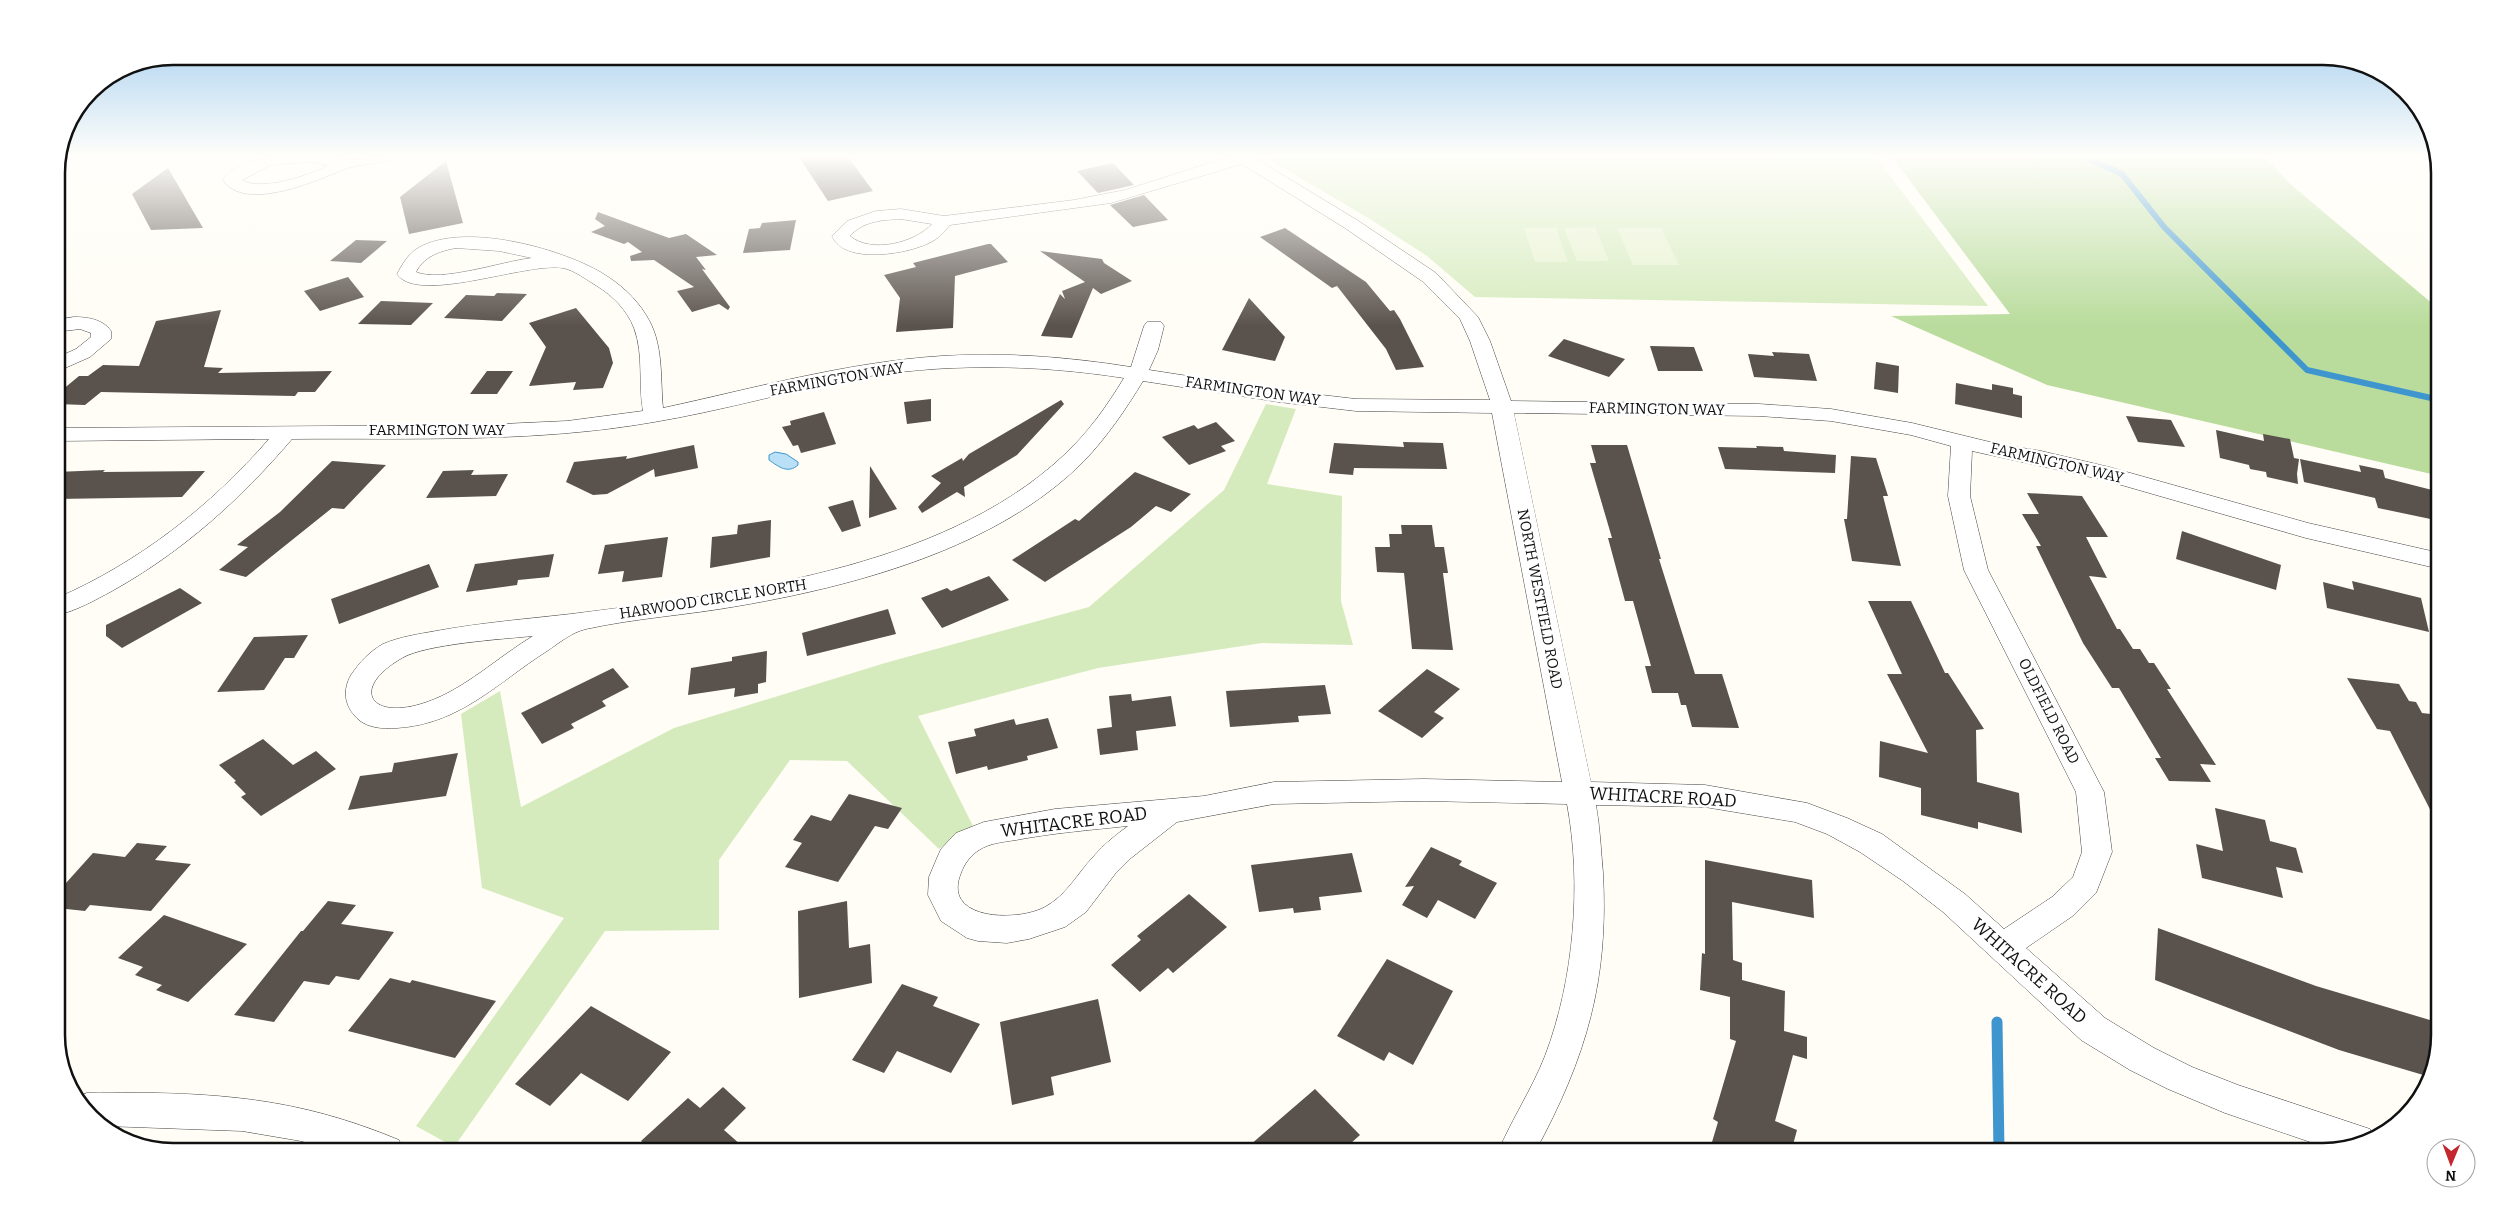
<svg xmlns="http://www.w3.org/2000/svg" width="2496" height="1208" font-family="Bitter,serif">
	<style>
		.green { fill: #d5ebbd }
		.forest { fill: #b9dc9c }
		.pitch { fill: #e6f2cf }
		.water { fill: #b9e0f7; stroke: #3f96cf }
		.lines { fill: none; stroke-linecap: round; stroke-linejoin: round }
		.stream-far1 { stroke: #3f96cf; stroke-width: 6 }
		.stream { stroke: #3f96cf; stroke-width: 11 }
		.building { fill: #5a524d }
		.minor-casing { stroke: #444; stroke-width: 1 }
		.minor { fill: #fff; fill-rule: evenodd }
		.labels { text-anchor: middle; stroke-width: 5; stroke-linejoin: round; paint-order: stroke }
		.street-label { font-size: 15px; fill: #111; stroke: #fff }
		.near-street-label { font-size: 18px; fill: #111; stroke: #fff }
		.rim { fill: none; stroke: #111; stroke-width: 2.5 }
	</style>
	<rect width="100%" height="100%" fill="#fffdf5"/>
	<g class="green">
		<polygon points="1265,157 1876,157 1988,306 1475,297 1427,256 1370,219"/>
		<polygon points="1266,404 1296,409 1267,484 1342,496 1341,601 1353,645 1262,643 1098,668 918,716 973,826 939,849 847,761 790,760 719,860 719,930 605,931 454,1147 416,1126 564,918 482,888 461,714 500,691 521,807 674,728 885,663 1089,607 1224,490"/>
	</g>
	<polygon class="forest" points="1892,157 2266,157 2289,183 2440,310 2440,476 2047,385 1891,316 2010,314"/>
	<g class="pitch">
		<polygon points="1595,227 1609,261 1577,261 1564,228"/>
		<polygon points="1524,228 1556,228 1568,262 1535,262"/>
		<polygon points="1617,228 1661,228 1679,265 1633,265"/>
	</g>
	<path class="water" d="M775,452L786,454L798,462V465C788,474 779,467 769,460V455Z"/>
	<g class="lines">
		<polyline class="stream-far1" points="2084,157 2122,174 2164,227 2307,370 2440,400"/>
		<polyline class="stream" points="1997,1022 1999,1152"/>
	</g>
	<g class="building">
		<polygon points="799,157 848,157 873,191 828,201"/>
		<polygon points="446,161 463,223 409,234 400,197"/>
		<polygon points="1113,163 1134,185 1098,193 1077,171"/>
		<polygon points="168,168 203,228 151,230 132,194"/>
		<polygon points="1144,195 1168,220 1133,227 1110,205"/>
		<polygon points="598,212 669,238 686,234 717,255 696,257 706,270 702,269 730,307 728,310 719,304 692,312 677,291 694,287 654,260 631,261 630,256 642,252 628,242 624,244 591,232 605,226 595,219"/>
		<polygon points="796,220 790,250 743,253 749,229 760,228 762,223"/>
		<polygon points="1285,228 1366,282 1390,311 1394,310 1400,319 1424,367 1396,370 1386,349 1337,286 1332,288 1260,237"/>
		<polygon points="356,240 387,241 361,263 330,261"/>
		<polygon points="988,244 991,244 1008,262 955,276 953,328 896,332 900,298 884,275 916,267 913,263"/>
		<polygon points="1040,251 1102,259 1104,263 1132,281 1101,294 1093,288 1072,338 1041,336 1060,294 1065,299 1062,291 1085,282"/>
		<polygon points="348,277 364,297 320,311 304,291"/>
		<polygon points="497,293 527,294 502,321 444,318 466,295 494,296"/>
		<polygon points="1249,298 1285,337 1275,361 1222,350"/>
		<polygon points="381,301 433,303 411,325 358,324"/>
		<polygon points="576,308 609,348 613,363 603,388 573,390 576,382 529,386 546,347 529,323"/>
		<polygon points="221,310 204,367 223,368 218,373 332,371 315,392 298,392 295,396 101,392 85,405 56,404 56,395 79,376 88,376 103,365 139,366 156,321"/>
		<polygon points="1564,339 1625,359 1609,377 1548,356"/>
		<polygon points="1650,346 1694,347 1703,371 1658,371"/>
		<polygon points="1772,352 1809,354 1817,381 1754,377 1748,354 1774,356"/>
		<polygon points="1876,362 1899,366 1898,393 1874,389"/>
		<polygon points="487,371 513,371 497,394 470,394"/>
		<polygon points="1956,383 1992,390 1992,384 2013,388 2013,394 2022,396 2022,418 1955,404"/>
		<polygon points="931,399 931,421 907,424 904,402"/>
		<polygon points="1061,400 1064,404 1017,455 964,487 965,497 957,492 922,513 918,507 941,483 931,476 962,458 963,461 969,454"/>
		<polygon points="824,412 836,444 801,453 798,445 793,446 782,427 791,425 790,421"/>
		<polygon points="2126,416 2171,420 2185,447 2138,442"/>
		<polygon points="1216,422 1235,441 1221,446 1226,451 1189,465 1162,437 1194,425 1198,429"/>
		<polygon points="2216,430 2264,441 2263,434 2290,439 2294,458 2299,459 2297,474 2298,484 2267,477 2266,472 2250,469 2249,465 2220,458"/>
		<polygon points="1403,442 1443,443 1447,469 1354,468 1353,475 1329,473 1334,443 1404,447"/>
		<polygon points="694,445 698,468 655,477 654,469 607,494 593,495 566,482 574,462 627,456 626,459"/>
		<polygon points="1591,445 1627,445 1661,559 1659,559 1695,674 1722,674 1739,728 1692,727 1686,705 1681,705 1678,693 1652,693 1645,666 1651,666 1633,601 1625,601 1608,538 1612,538 1590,463 1596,463"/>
		<polygon points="1756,446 1783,447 1784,451 1836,455 1835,473 1725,469 1718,447 1757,448"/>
		<polygon points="1851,456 1876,458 1888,496 1883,496 1901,566 1852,561 1844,519 1847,519"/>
		<polygon points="2300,459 2361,472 2359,465 2383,470 2385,478 2440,492 2440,521 2378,508 2375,498 2304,482"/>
		<polygon points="332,461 386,465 344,509 332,508 246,577 219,570 248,547 237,545 280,512"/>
		<polygon points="870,466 897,509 869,518"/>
		<polygon points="105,470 103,472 205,471 182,497 56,499 56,472"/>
		<polygon points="474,470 471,475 508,474 496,496 426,498 443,471"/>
		<polygon points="1135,472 1191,494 1171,512 1156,506 1131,527 1045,582 1012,560 1075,519 1079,521"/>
		<polygon points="2027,493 2082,496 2108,537 2086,537 2107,578 2089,576 2117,629 2120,629 2133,649 2140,649 2149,663 2154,663 2171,689 2167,689 2216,765 2200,764 2211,782 2169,781 2155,758 2161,758 2119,688 2112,688 2083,643 2036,546 2041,546 2022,514 2039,514"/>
		<polygon points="853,500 861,526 842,532 828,507"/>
		<polygon points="771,520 770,557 710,568 712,537 737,534 738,525"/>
		<polygon points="1401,525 1432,525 1435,547 1444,547 1448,573 1443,573 1453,650 1412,649 1404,573 1377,572 1375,547 1390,547 1389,534 1402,534"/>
		<polygon points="2182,531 2281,565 2276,590 2176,559"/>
		<polygon points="668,537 662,577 622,582 624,571 598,574 605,545"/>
		<polygon points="554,554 549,577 518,580 517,585 466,592 475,564"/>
		<polygon points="429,564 439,587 339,624 331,599"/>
		<polygon points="989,576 1009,600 942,628 921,598 947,588 951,591"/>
		<polygon points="2352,581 2421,598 2429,632 2327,608 2323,582 2354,590"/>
		<polygon points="180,588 202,603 122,648 106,636 106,625"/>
		<polygon points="1868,601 1911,601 1945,673 1948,673 1984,729 1976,730 1977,782 2019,793 2022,833 1978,822 1978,829 1921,815 1921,788 1879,777 1880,741 1928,753 1887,674 1902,674"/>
		<polygon points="888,609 896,634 807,656 802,633"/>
		<polygon points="308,635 294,658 285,658 264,690 217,692 254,637"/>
		<polygon points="767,651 766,682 758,684 758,693 734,697 735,688 688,695 691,668 732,661 732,657"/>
		<polygon points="613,668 629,687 602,701 606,706 571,724 574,728 542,744 521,713"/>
		<polygon points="1427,669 1460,689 1434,712 1444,718 1422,738 1378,711"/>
		<polygon points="2347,678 2399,684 2409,701 2416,702 2422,713 2440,715 2440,829 2390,731 2377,729"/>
		<polygon points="1325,685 1331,714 1298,716 1299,722 1230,727 1226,691"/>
		<polygon points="1131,694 1132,701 1171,696 1176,726 1136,731 1138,750 1100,755 1097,729 1112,727 1109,696"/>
		<polygon points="1048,718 1058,748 1027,756 1028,760 988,770 987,766 956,774 948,742 976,736 974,729 1014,719 1016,725"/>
		<polygon points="263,739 293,765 316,751 336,769 261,816 241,797 246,794 234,782 236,781 219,765"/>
		<polygon points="458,753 446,796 348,810 360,776 392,772 394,763"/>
		<polygon points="849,794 902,808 888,829 875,826 838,882 785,867 802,843 793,840 811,815 831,821"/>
		<polygon points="2215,808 2265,820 2270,841 2296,848 2303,873 2276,867 2283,898 2202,878 2196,844 2223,851"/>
		<polygon points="137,843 167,846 155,860 191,864 151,911 90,905 85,911 57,908 57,893 93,853 125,857"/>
		<polygon points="1431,847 1462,861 1459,865 1497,883 1475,919 1438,900 1427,918 1402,905 1414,886 1405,887"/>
		<polygon points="1352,853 1362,892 1319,897 1321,910 1294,913 1293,908 1259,912 1251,865"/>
		<polygon points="1705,860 1812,880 1814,918 1732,902 1733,960 1742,963 1742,980 1785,991 1784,1031 1807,1037 1807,1059 1793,1055 1775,1121 1797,1130 1791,1152 1709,1152 1718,1122 1713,1119 1736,1041 1730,1039 1730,997 1700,990 1702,953 1705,954"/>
		<polygon points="1189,894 1227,927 1173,973 1168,968 1140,992 1111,965 1141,940 1137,936"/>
		<polygon points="328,901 356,905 341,924 394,932 359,980 336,976 329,985 304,981 274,1022 234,1015 301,931 303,931"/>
		<polygon points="847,901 849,948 870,944 872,983 799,998 798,911"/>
		<polygon points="164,915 247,944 188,1002 156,990 162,985 135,975 143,967 118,958"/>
		<polygon points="2158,928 2316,986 2440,1023 2440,1035 2430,1077 2339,1050 2155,980"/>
		<polygon points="1387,959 1453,991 1413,1065 1389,1052 1384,1061 1337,1036"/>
		<polygon points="390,978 410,983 412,980 496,1001 455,1058 348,1031"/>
		<polygon points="902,984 938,997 933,1006 980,1024 951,1073 897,1051 884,1073 852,1060"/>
		<polygon points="1098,999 1111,1062 1051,1077 1054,1095 1012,1105 1000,1022"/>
		<polygon points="591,1006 671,1052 628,1101 581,1073 550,1106 515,1084"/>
		<polygon points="723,1087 746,1108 724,1130 749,1152 651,1152 641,1141 688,1098 700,1108"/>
		<polygon points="1315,1089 1360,1135 1341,1152 1242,1152"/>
	</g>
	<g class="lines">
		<g class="minor-casing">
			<g id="minor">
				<path d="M337,157C348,161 379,157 393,157L391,160C376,164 359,164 345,169C318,180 245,213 223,180C244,149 303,157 337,157ZM308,162L329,165C311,175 260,192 242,180L271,165Z"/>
				<path d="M1229,157H1253L1357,220L1436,273L1478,317L1490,341L1511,401L1759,404L1831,409L1912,423L1998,444L2041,451L2109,467L2308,523L2440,553V569L2306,538L2104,480L1972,451L1970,496L1988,570L2104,792L2112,852L2096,893L2074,915L2026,948L2105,1018L2154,1048L2192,1067L2238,1085L2370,1129L2373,1137L2331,1149L2225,1113L2168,1089L2130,1070L2081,1040L1943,912L1903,881L1860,852L1827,834L1795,822L1705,807L1596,805C1600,827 1601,851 1603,873C1609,981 1586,1058 1535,1152H1498C1512,1119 1532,1089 1545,1056C1574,980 1582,884 1567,804L1424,801L1274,804L1177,822L1131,858L1115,874L1086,912L1065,927L1029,939L1007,943L978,941L967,938L941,921L928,895L929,877L937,858L941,849L956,833L984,822L1055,809L1204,796L1274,782L1424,779L1562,782L1492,413L1356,411L1279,402L1143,381C1126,409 1107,437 1084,461C998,548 855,586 738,606C688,615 636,618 586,629C572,632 559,643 547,651C497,683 460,724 397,728C382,729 365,728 355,716C344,704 343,689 351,675C360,662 369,652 383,644C399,637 419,634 436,631C480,623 526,619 571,614C730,594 941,570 1063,456C1088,433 1107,406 1124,378C1035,364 941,363 852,379C786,392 720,411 654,422C535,443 413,438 292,439C240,500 182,552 112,591C95,600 76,611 57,615V598C138,563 211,506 269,439L56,441V428L479,425L567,421L643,411C638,384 644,355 634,328C627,310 613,296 597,286C587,280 574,270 563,268C526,262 418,305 397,274C402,265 407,256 415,250C459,220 560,248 602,273C620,284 635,297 646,315C664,343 660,376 663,408C755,388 848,362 942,356C1005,352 1068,357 1131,367L1144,326L1147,322H1161L1164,326L1158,350L1149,370L1279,390L1356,399L1490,400L1470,341L1460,319L1422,281L1345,228L1242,164L1111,203L950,225C944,232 938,239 929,243C907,254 844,265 832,236L847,221L876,211L901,209L944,216L1074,200L1125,190ZM901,219L932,224C915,243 871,254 850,236C863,221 882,220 901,219ZM456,248L499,251L532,258C503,261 441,283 416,272C424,256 440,251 456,248ZM1514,413L1759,416L1831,421L1911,435L1951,446L1948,496L1964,570L2076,792L2082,852L2073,877L2052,897L2004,929L1965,894L1882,834L1847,818L1807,803L1705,785L1591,782ZM533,636C498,657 465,689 427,702C371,722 348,689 402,658C425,644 503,639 533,636ZM1128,826C1116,835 1104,844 1094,856C1077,874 1067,895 1045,907C1018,922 941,921 961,873C964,864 971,855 979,850C990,843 1003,842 1016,840C1053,833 1090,830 1128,826Z"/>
				<path d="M74,317C87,317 103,319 111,331V339L90,357L56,372V358L76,349L91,337V333L80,329L56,332V320Z"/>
				<path d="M87,1093C110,1092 133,1093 156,1093C246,1095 315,1105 399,1140L404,1152H340L301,1141L242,1131L105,1126L76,1100L75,1098Z"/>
			</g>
		</g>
		<use href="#minor" class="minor"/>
	</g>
	<linearGradient id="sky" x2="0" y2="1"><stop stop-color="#95c6ee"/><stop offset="0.48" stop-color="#fffefa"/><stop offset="1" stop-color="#fffefa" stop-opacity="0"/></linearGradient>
	<rect width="2496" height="326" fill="url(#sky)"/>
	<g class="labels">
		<g class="street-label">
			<text transform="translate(837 379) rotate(-10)" y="5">FARMINGTON WAY</text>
			<text transform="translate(1253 391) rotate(8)" y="5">FARMINGTON WAY</text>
			<text transform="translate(1657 409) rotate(1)" y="5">FARMINGTON WAY</text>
			<text x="437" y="435">FARMINGTON WAY</text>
			<text transform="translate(2057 463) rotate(13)" y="5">FARMINGTON WAY</text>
			<text transform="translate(713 599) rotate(-9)" y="5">HARWOOD CIRCLE NORTH</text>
			<text transform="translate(1540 599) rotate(79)" y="5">NORTH WESTFIELD ROAD</text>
			<text transform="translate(2049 711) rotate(63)" y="5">OLDFIELD ROAD</text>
		</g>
		<g class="near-street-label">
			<text transform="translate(1663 797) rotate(3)" y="6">WHITACRE ROAD</text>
			<text transform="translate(1074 822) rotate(-7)" y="6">WHITACRE ROAD</text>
			<text transform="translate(2029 971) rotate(42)" y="6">WHITACRE ROAD</text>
		</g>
	</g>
	<path d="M0 0H2496V1208H0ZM173 65H2323A108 108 0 0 1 2431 173V1035A108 108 0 0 1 2323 1143H173A108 108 0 0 1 65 1035V173A108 108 0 0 1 173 65Z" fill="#fff" fill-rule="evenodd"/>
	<path class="rim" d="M173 65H2323A108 108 0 0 1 2431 173V1035A108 108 0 0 1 2323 1143H173A108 108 0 0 1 65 1035V173A108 108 0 0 1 173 65Z"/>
	<g transform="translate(2451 1163) rotate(181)"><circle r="24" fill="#ffffff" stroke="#a0a0a0"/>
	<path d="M0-4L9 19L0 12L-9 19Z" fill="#c4262e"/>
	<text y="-8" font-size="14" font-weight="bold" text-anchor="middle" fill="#111111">N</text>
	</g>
</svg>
